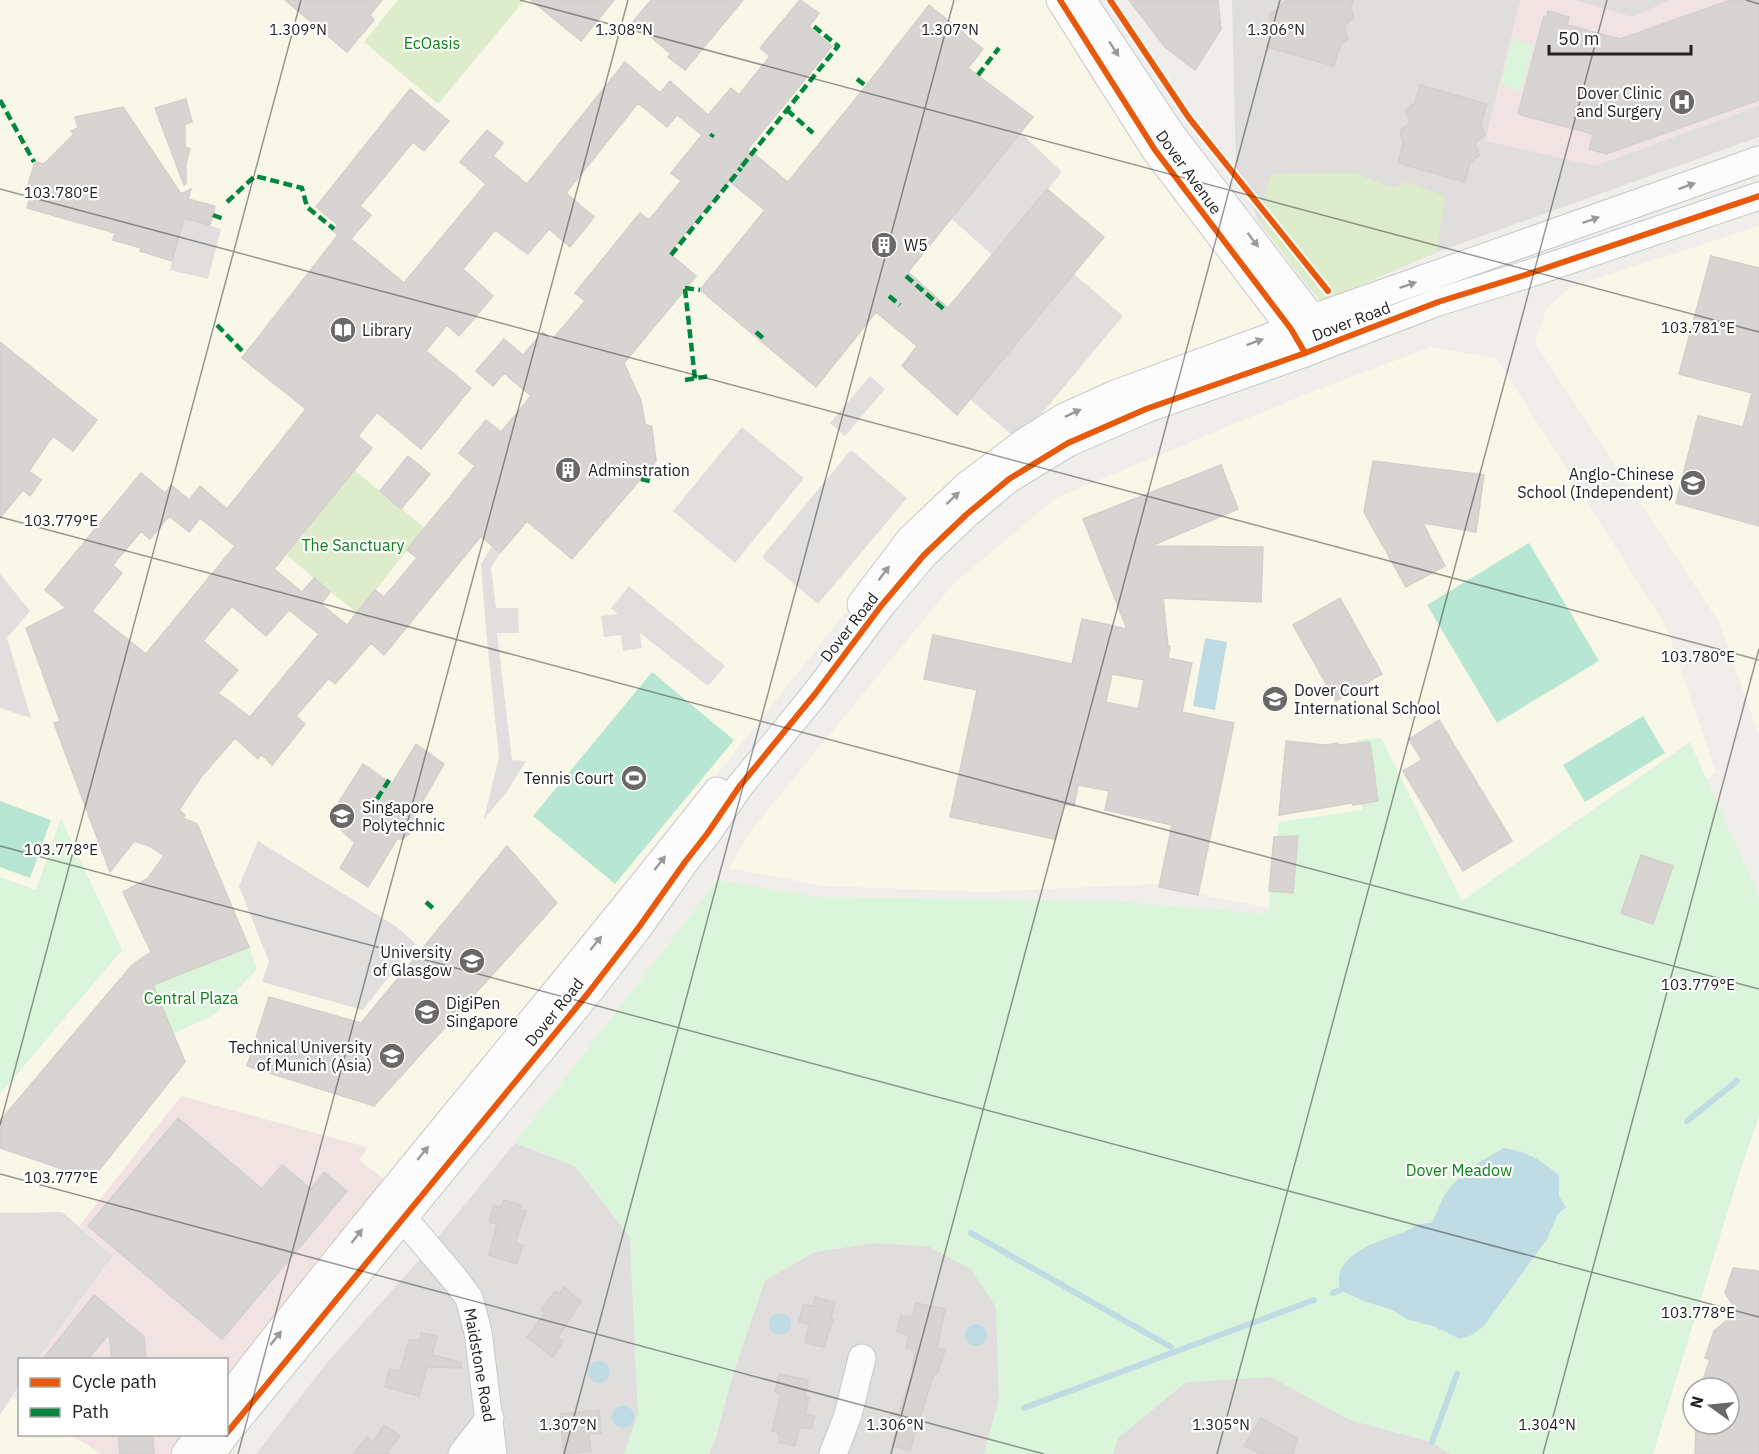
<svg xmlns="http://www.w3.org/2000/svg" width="1759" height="1454" font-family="'IBM Plex Sans',sans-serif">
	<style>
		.residential { fill: #dfdedc }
		.commercial { fill: #f1e3e1 }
		.education { fill: #f8f7e8; fill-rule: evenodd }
		.grass { fill: #ddeccb }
		.park { fill: #daf5da }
		.pitch { fill: #b7e6d2 }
		.parking { fill: #e0dfde }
		.water { fill: #bfdbe3 }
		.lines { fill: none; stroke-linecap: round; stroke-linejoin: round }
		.stream { stroke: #bfdbe3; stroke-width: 6 }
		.building { fill: #d7d4d2; stroke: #d3d0cc; stroke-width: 1.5; fill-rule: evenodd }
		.minor-casing { stroke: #c9c8c7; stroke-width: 29 }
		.minor { stroke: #fdfcfc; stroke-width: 27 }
		.quiet { stroke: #00873e; stroke-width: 4.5; stroke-dasharray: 9 4.5; stroke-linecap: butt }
		.cycleway-casing { stroke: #fff; stroke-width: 10 }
		.cycleway { stroke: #e8590c; stroke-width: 6 }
		.oneway { fill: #9a9a9a }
		.ticks { fill: none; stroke: #222; stroke-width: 1.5; stroke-opacity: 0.45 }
		.labels { text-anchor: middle; stroke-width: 4.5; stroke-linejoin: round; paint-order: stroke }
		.park-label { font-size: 16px; fill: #0c8416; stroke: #fff }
		.poi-label { font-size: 16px; fill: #222; stroke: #fff; text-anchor: start }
		.street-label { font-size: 16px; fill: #222; stroke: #fff }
		.ticks-label { font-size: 15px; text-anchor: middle; fill: #222; stroke: #fff; stroke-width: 4.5; stroke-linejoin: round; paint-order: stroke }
	</style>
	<rect width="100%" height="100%" fill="#f0eeeb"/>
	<g class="residential">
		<polygon points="1232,0 1759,0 1759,137 1437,252 1321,302 1260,223 1236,172"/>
		<polygon points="515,1143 575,1166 630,1237 638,1415 624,1454 256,1454 326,1364 421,1258"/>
		<polygon points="873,1243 928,1246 971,1269 996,1307 999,1399 984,1454 709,1454 715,1440 733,1374 765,1280 815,1252"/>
		<polygon points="1271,1377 1350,1420 1432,1442 1450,1454 1113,1454 1118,1438 1186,1382"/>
	</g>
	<g class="commercial">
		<polygon points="1520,0 1575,0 1633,17 1669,0 1759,0 1759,106 1595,166 1485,141"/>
		<polygon points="181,1096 369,1148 359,1161 392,1185 227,1387 226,1360 38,1360 113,1257 79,1226"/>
		<polygon points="69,1435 187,1435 171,1454 100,1454"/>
	</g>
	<g class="education">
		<polygon points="0,0 1046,0 1091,79 1270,321 1066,409 905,537 392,1185 359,1160 368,1147 181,1096 79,1226 113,1256 38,1359 20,1360 19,1385 11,1396 19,1402 20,1434 71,1435 101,1454 0,1454"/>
		<polygon points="1759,226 1759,736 1720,624 1535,343 1546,309 1571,287"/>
		<polygon points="1431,347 1497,359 1666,627 1716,772 1588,873 1453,941 1216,898 1155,884 987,892 824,886 729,868 749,833 953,584 1056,498 1306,394"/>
		<path d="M1759,1116V1454H1653L1740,1171ZM1693,1388H1729V1424H1693Z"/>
	</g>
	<g class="grass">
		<polygon points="398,0 521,0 523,2 438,104 364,42"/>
		<polygon points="1355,173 1393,188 1406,182 1445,196 1437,252 1321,302 1260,223 1268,183 1272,174"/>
		<polygon points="354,470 425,528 357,613 314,578 287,555"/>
	</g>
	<g class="park">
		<polygon points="1513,39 1533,45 1521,91 1500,85"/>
		<polygon points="1381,738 1462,901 1690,742 1759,897 1759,1116 1740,1171 1653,1454 1450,1454 1432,1442 1350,1420 1271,1377 1186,1382 1118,1438 1113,1454 984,1454 999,1399 996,1307 971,1269 928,1246 873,1243 815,1252 765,1280 733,1374 715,1440 708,1454 624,1454 638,1415 630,1237 575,1166 515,1143 718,880 819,897 1112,901 1268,914 1279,822 1362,810 1357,740"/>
		<polygon points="61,818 122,950 0,1094 0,877 36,890"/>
		<polygon points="249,947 257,969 214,1015 173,1034 153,986"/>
	</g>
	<g class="pitch">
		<polygon points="1529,543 1599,661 1497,723 1427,605"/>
		<polygon points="652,672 734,740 615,884 533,816"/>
		<polygon points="1643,716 1665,753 1585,802 1563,765"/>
		<polygon points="0,801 51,820 30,878 0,867"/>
	</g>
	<g class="parking">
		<polygon points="1020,132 1062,172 992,255 951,218"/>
		<polygon points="185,215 195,221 221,229 208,279 170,270"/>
		<polygon points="1074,274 1123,316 1019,441 970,399"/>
		<polygon points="870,376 885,389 845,436 830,423"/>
		<polygon points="742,427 804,478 735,563 673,511"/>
		<polygon points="851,450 907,498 818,604 762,557"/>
		<polygon points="492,546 500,553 491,568 496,608 518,608 519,633 497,633 512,760 526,761 506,793 484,819 499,757 486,630 481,564"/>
		<polygon points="0,574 30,611 7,638 31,718 0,708"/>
		<polygon points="629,586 725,666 708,686 640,633 642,648 623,651 621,635 604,637 601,616 618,614 611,608"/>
		<polygon points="258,841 397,927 415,943 363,1010 262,982 269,962 239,886"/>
		<polygon points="62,1212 113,1256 38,1359 20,1360 19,1385 0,1415 0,1213"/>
	</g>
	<g class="water">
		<polygon points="1205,638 1227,642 1215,710 1193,706"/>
		<path d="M1504,1148C1529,1152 1539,1159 1559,1175V1196L1566,1207L1558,1214L1547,1239L1536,1254L1484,1326L1472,1335L1460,1339L1433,1326L1407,1319L1390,1309L1363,1301L1340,1290C1340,1286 1338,1280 1339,1276C1343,1251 1385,1239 1404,1232C1417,1227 1415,1223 1431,1223C1436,1215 1439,1206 1443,1198C1456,1175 1482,1160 1504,1148Z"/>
		<circle cx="780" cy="1324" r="11"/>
		<circle cx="976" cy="1335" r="11"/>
		<circle cx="599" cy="1372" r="11"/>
		<circle cx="623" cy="1417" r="11"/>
	</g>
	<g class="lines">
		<g class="stream">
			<polyline points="1687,1121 1737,1081"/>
			<polyline points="971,1233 1171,1347"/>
			<polyline points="1333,1293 1340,1290"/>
			<polyline points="1024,1408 1314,1300"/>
			<polyline points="1432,1442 1457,1374"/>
		</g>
	</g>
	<g class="building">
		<polygon points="285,0 382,0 370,15 374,20 347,52"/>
		<polygon points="531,0 614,0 581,41"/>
		<polygon points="651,0 743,0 685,70 668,57 671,54 633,22"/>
		<path d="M800,0L819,13L809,27L832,46L748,149L788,182L866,86L929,5L983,49L968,68L1033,117L908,272L948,308L1047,189L1104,237L957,415L902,366L917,346L876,312L816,387L700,290L765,210L729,181L669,253L696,276L624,363L641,401L645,424L652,427L656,461L572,559L527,521L500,553L481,536L384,655L371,643L335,684L329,678L296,716L305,724L272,765L261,754L258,759L235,738L201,777L179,810L185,815L183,818L197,824L249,947L153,985L185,1062L92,1179L0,1148V1121L132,965L151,952L123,892L147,879L164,856L149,846L134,841L110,872L54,723L60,721L26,628L66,608L45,590L141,473L165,493L171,485L189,500L200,486L227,509L306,409L242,358L338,235L333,231L338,225L316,207L410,89L449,121L424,151L413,142L360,206L371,215L351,239L404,283L486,184L460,162L487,130L503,143L493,156L527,184L625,62L660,93L670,81L708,115L731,88L739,95L770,56L760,48ZM638,103L667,127L677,115L702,135L671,173L681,181L649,220L640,213L606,255L575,293L585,301L552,340L543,332L523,355L504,339L476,371L493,386L504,373L531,396L501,432L486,420L459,453L475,466L407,550L417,558L384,597L375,590L347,625L321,604L330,592L314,578L302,592L274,569L372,448L358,436L377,412L421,449L471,388L426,351L447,325L459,336L493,296L463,269L495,230L528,254L549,229L570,247L594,217L566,193ZM169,516L189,532L200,518L235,546L146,654L92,611L122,573L113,565L141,531L150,539ZM232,606L266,636L289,610L319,634L250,717L218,693L238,670L203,641Z"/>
		<polygon points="1129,0 1218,0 1221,29 1195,70 1165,47"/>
		<polygon points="1288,0 1353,0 1351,8 1354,18 1344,26 1348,39 1340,45 1334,66 1267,47 1273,26 1269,15"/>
		<polygon points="1731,0 1759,0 1759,100 1606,154 1589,149 1593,134 1518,114 1544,16 1547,17 1548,11 1569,17 1567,25 1620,39"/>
		<polygon points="1420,85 1487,104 1481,124 1485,134 1475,143 1479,155 1470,163 1465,182 1398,163 1403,143 1400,131 1410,123 1405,110 1415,103"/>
		<polygon points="186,99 192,122 185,124 185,147 190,149 186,163 186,184 184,185 155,108"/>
		<polygon points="123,107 181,194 191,189 188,199 215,206 210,225 184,218 172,261 140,251 141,248 113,240 115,233 27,208 31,193 26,191 35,162 44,164 74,134 71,131 78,128 75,117"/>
		<polygon points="1711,256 1759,268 1759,526 1676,503 1698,416 1743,427 1752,393 1679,374"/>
		<polygon points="0,342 97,420 73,451 53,436 29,471 41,480 30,496 23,490 0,518"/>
		<polygon points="408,456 430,474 401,509 380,491"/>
		<polygon points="1373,461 1484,475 1476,532 1423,523 1445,566 1406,587 1364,512"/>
		<path d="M1221,465L1238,509L1151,546L1263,547L1261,602L1163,598L1168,646H1170L1168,658L1192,663L1182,712L1234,723L1198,895L1159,887L1172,825L1105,810L1109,791L1078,785L1074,806L1063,804L1055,839L950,817L977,690L924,679L933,635L1072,664L1082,619L1127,629L1083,519ZM1112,674L1144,680L1138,709L1106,702Z"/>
		<polygon points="1340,598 1382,674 1336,701 1293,625"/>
		<polygon points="1439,720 1512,841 1463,871 1403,771 1422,760 1409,739"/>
		<polygon points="1286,741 1325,745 1338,743 1338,745 1370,742 1378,801 1353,805 1352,803 1279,815"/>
		<polygon points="416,744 444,764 415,814 415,823 413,830 408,835 402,839 397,839 368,887 340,868 355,843 329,818 363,764 392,784"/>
		<polygon points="1298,836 1293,893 1269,891 1274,837"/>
		<polygon points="507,846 557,903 374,1106 247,1066 269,997 361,1023"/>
		<polygon points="1641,855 1673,866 1653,924 1621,913"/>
		<polygon points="178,1118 262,1189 282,1165 311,1189 324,1172 347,1191 222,1339 88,1226"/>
		<polygon points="504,1200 521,1205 519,1209 526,1211 515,1243 523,1245 517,1264 489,1255 497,1224 489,1222 494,1205 501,1207"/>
		<polygon points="1733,1268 1759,1271 1759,1454 1695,1454 1696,1424 1729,1424 1729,1388 1700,1388 1710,1360 1705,1358 1714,1331 1732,1316 1732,1303 1725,1293"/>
		<polygon points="564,1287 581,1302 557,1338 563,1341 553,1357 527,1337 545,1313 541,1310 555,1291 559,1294"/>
		<polygon points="94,1295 144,1337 146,1359 112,1359 109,1334 88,1359 43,1359"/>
		<polygon points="815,1297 835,1302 831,1318 833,1319 824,1347 805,1343 809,1324 799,1322 803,1305 813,1306"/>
		<polygon points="916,1303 945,1309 937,1348 945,1350 937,1374 934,1373 910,1450 892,1446 896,1431 887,1428 891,1412 899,1414 914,1368 912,1368 916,1350 906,1348 909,1335 897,1332 901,1316 913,1317"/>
		<polygon points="421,1333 437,1336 432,1355 461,1362 461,1368 427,1367 419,1396 385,1387 389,1369 400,1371 409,1340 420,1340"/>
		<polygon points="779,1374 808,1380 805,1397 809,1397 805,1414 815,1416 811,1429 799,1427 795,1446 779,1442 779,1433 772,1431 781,1394 775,1392"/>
		<polygon points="599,1410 601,1433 589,1434 591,1451 564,1454 560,1414"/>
		<polygon points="1261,1418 1297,1438 1293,1454 1263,1454 1244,1446"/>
		<polygon points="384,1425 400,1436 387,1452 390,1454 353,1454 367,1437 373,1442"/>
		<polygon points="118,1434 153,1434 154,1454 120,1454"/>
	</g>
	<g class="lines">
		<g class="minor-casing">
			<g id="minor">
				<polyline points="1060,0 1155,150 1291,329 1300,344"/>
				<polyline points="1082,0 1172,135 1323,332"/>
				<polyline points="861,604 910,539 967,485 1023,443 1064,417 1115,394 1291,329 1313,318 1759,160"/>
				<polyline points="393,1206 454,1278 469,1298 478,1332 493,1454"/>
				<path d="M226,1400C385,1194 556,996 717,791"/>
				<polyline points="226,1434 589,992 639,927 685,862 707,834 739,787 815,694 881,606 924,555 967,514 1009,479 1068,443 1146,409 1305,353 1438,302 1525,275 1759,196"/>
				<polyline points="185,1454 200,1434"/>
				<polyline points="211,1454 226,1434"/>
				<polyline points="462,1454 490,1418"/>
				<polyline points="833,1454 848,1415 862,1358"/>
			</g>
		</g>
		<use href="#minor" class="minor"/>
		<g class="quiet">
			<polyline points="978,75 999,48"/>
			<polyline points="857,79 866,86"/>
			<polyline points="0,100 34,162"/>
			<polyline points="787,110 813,133"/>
			<polyline points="711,137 713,134"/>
			<polyline points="742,166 838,46 811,24"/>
			<polyline points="227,202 255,176 302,188 307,207 334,229"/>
			<polyline points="213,215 224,219"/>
			<polyline points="671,255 741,168"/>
			<polyline points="906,276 946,311"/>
			<polyline points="685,288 700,290"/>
			<polyline points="685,289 695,379"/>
			<polyline points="889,296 900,305"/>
			<polyline points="217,325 245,354"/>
			<polyline points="756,332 764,339"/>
			<polyline points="685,380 710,376"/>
			<polyline points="641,479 653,482"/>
			<polyline points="377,799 391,777"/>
			<polyline points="426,902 435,910"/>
		</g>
		<g class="cycleway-casing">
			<g id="cycleway">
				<polyline points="1060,0 1155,150 1291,329 1305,353"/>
				<polyline points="1110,0 1189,118 1328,291"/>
				<polyline points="226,1434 589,992 639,927 685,862 707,834 739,787 815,694 881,606 924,555 967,514 1009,479 1068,443 1146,409 1305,353 1438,302 1525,275 1759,196"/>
			</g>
		</g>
		<use href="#cycleway" class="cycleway"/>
	</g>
	<defs><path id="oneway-solid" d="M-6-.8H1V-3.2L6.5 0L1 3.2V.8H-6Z" transform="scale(1.5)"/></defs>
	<g class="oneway">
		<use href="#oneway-solid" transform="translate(1114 49) rotate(57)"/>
		<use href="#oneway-solid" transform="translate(1687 186) rotate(-20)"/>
		<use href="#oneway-solid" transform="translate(1591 220) rotate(-19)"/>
		<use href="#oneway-solid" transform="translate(1253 240) rotate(53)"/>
		<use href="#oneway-solid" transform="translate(1408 285) rotate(-19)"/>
		<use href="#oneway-solid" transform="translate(1255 342) rotate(-20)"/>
		<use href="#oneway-solid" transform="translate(1073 413) rotate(-25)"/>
		<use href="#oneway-solid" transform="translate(953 498) rotate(-43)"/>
		<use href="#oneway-solid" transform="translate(884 573) rotate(-53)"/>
		<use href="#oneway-solid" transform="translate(660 863) rotate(-52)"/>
		<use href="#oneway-solid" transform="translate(596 943) rotate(-51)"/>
		<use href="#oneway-solid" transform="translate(423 1153) rotate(-51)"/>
		<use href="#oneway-solid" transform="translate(357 1236) rotate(-52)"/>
		<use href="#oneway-solid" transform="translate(276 1338) rotate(-52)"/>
	</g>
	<path class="ticks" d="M520,0L1759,332M1746,0L1759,4M0,189L1759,660M0,517L1759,989M0,846L1759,1317M0,1125L301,0M0,1174L1044,1454M238,1454L628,0M564,1454L954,0M891,1454L1280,0M1217,1454L1607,0M1543,1454L1759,649"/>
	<defs>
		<g id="hospital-disc" transform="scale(1.35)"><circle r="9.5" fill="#6a6968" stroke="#fff"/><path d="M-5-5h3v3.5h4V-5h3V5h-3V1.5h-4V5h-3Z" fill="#fff"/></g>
		<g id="building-disc" transform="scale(1.35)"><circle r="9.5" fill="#6a6968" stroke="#fff"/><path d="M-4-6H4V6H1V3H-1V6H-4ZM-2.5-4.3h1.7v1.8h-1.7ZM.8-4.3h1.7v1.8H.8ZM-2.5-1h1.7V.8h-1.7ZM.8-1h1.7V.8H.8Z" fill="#fff"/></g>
		<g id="library-disc" transform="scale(1.35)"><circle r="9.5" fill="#6a6968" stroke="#fff"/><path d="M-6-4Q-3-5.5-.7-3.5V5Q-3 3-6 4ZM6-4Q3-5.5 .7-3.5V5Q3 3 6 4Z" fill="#fff"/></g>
		<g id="university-disc" transform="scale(1.35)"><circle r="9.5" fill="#6a6968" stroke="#fff"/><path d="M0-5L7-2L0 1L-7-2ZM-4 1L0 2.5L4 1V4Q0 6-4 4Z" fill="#fff"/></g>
		<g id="school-disc" transform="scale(1.35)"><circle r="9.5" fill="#6a6968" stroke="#fff"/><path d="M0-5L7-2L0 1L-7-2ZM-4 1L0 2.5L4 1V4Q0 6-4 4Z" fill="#fff"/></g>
		<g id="stadium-disc" transform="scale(1.35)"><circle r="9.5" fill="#6a6968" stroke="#fff"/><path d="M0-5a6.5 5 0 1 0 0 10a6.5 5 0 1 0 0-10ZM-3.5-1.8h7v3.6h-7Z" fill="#fff"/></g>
	</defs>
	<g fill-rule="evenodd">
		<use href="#hospital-disc" x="1682" y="102"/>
		<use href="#building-disc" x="884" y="245"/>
		<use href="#library-disc" x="343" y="330"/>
		<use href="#building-disc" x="568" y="470"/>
		<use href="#university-disc" x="1693" y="483"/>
		<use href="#school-disc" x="1275" y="699"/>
		<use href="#stadium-disc" x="634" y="778"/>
		<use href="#university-disc" x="342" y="816"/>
		<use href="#university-disc" x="472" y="961"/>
		<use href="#university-disc" x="427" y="1012"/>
		<use href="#university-disc" x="392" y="1056"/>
	</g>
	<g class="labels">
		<g class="park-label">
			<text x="432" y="49">EcOasis</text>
			<text x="353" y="551">The Sanctuary</text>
			<text x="191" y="1004">Central Plaza</text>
			<text x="1459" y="1176">Dover Meadow</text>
		</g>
		<g class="poi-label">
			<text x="1662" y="99" text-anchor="end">Dover Clinic<tspan x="1662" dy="18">and Surgery</tspan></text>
			<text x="904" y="251">W5</text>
			<text x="362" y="336">Library</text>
			<text x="588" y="476">Adminstration</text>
			<text x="1674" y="480" text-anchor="end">Anglo-Chinese<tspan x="1674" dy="18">School (Independent)</tspan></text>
			<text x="1294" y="696">Dover Court<tspan x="1294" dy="18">International School</tspan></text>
			<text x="614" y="784" text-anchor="end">Tennis Court</text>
			<text x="362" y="813">Singapore<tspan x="362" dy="18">Polytechnic</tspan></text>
			<text x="452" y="958" text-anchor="end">University<tspan x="452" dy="18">of Glasgow</tspan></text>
			<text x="446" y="1009">DigiPen<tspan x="446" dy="18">Singapore</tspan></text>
			<text x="372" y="1053" text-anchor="end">Technical University<tspan x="372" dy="18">of Munich (Asia)</tspan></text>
		</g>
		<g class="street-label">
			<text transform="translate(1189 172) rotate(54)" y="6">Dover Avenue</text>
			<text transform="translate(1351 321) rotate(-21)" y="6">Dover Road</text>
			<text transform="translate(849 627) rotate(-52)" y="6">Dover Road</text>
			<text transform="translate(554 1012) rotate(-51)" y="6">Dover Road</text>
			<text transform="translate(480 1365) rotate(80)" y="6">Maidstone Road</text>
		</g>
	</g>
	<g class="ticks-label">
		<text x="950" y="35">1.307°N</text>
		<text x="298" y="35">1.309°N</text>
		<text x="624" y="35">1.308°N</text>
		<text x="1276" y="35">1.306°N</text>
		<text x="61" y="198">103.780°E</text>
		<text x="1698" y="333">103.781°E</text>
		<text x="61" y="526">103.779°E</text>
		<text x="1698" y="662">103.780°E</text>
		<text x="61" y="855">103.778°E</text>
		<text x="1698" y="990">103.779°E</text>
		<text x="61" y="1183">103.777°E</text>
		<text x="1698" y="1318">103.778°E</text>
		<text x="568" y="1430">1.307°N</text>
		<text x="895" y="1430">1.306°N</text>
		<text x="1221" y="1430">1.305°N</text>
		<text x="1547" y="1430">1.304°N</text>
	</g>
	<rect x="18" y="1358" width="210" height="78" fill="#ffffff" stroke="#a7a7a7" stroke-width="1.5"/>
	<rect x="30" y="1378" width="30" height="9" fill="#e8590c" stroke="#a7a7a7" stroke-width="1.5"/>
	<text x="72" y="1388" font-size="18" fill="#222222">Cycle path</text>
	<rect x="30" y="1408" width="30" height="9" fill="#00873e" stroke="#a7a7a7" stroke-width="1.5"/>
	<text x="72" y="1418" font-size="18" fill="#222222">Path</text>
	<g transform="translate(1711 1406) rotate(285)"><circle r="28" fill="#ffffff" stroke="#a7a7a7" stroke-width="1.5"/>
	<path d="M0-4.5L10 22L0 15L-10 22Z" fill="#6a6968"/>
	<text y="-9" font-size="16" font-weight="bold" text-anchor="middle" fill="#222222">N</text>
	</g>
	<path d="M1549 45v9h142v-9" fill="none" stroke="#222222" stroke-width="3"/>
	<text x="1558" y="45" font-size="18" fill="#222222" stroke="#ffffff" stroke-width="4.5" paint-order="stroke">50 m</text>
</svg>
